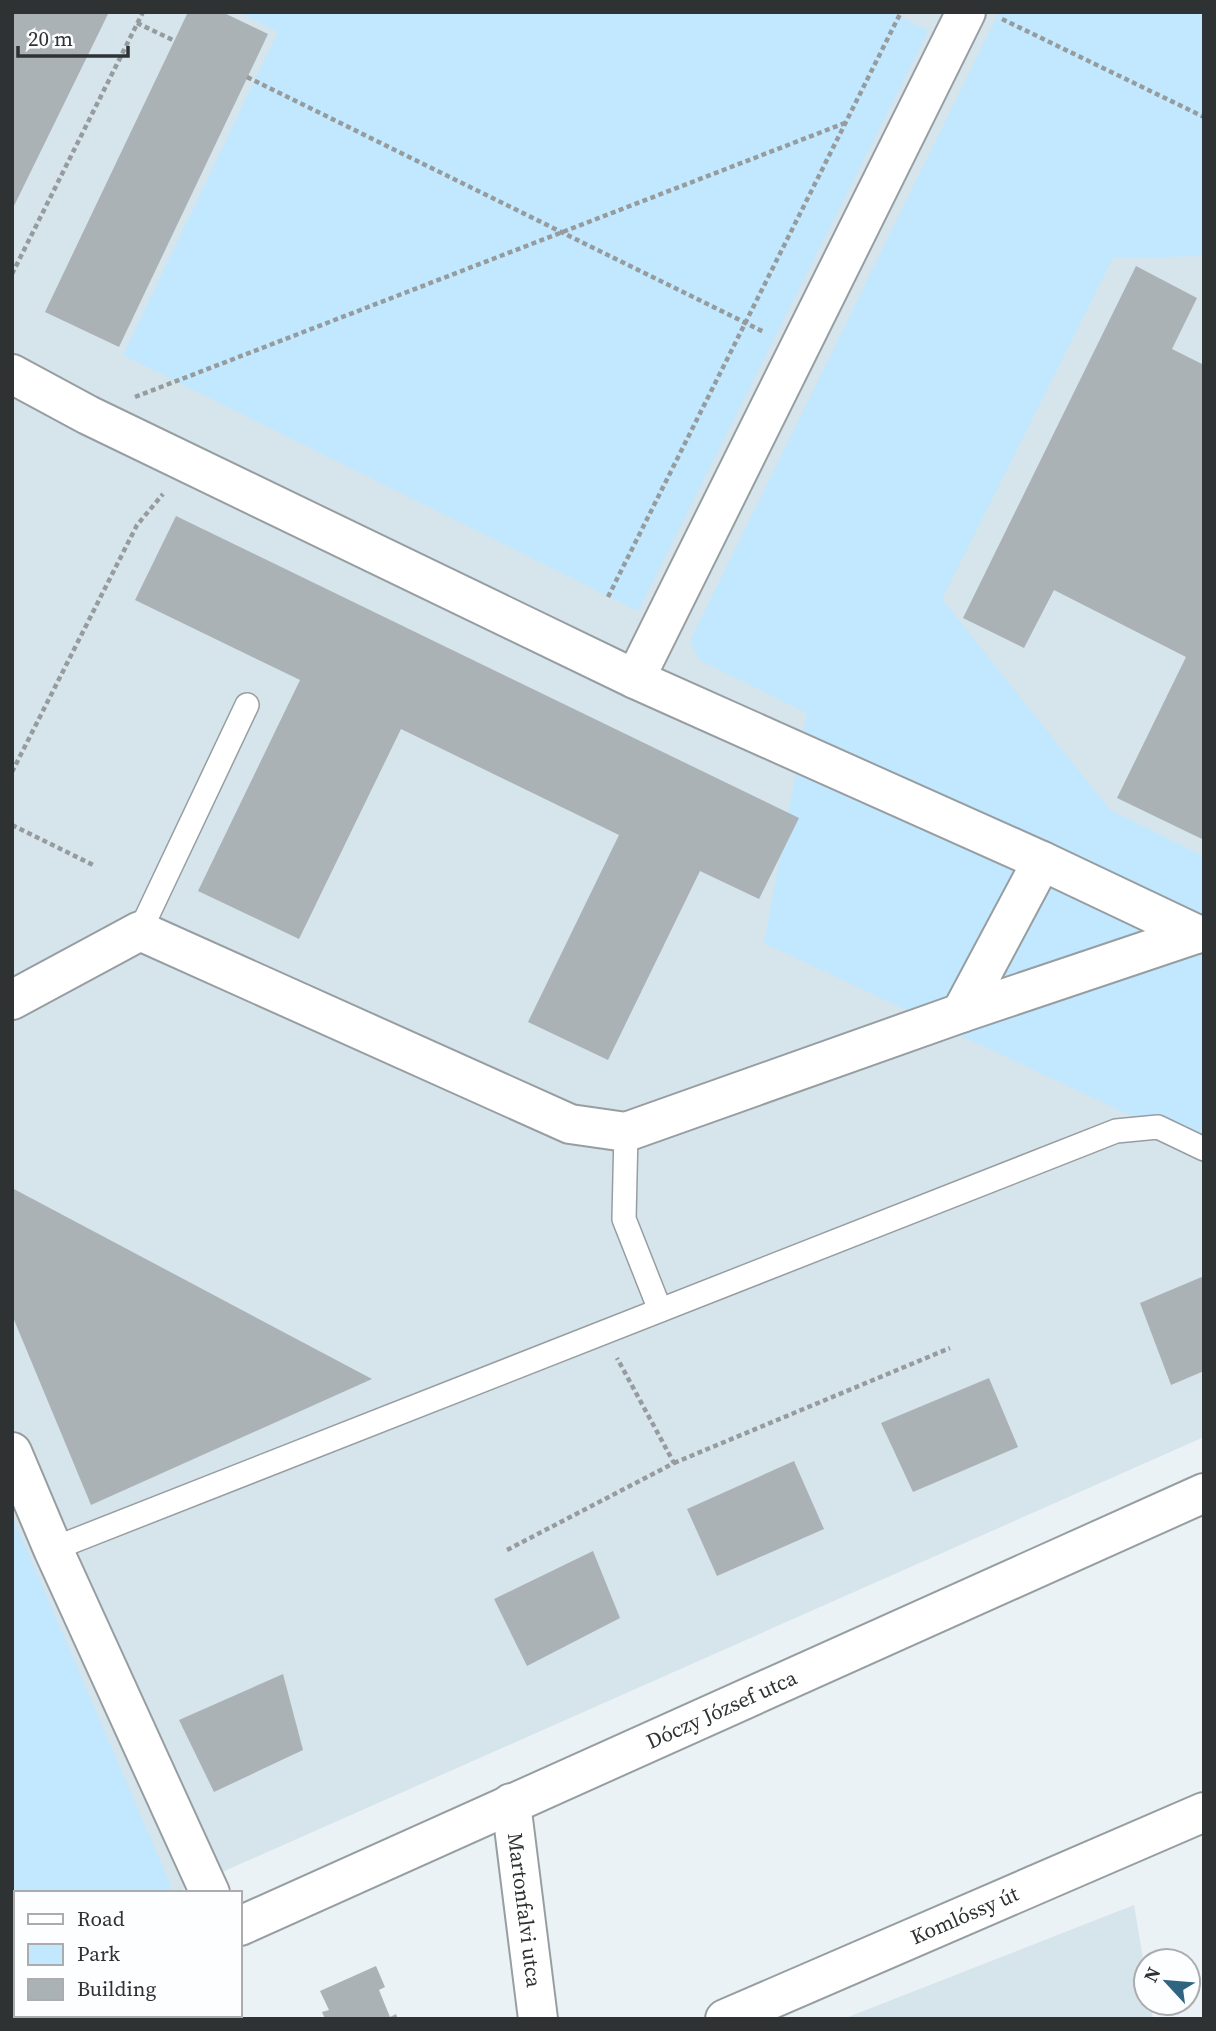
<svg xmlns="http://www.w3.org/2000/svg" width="1216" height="2031" font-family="'Source Serif 4',serif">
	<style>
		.built { fill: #d6e4ec }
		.green { fill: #c1e8fe }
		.building { fill: #abb2b6 }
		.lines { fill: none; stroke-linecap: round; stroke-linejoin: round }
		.service-casing { stroke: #979ea1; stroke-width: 26 }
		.minor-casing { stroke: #979ea1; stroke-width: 42 }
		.tertiary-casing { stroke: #979ea1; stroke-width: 42 }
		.path { stroke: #969c9e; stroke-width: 4.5; stroke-dasharray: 5 3.5; stroke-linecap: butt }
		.service { stroke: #fff; stroke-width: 23 }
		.minor { stroke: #fff; stroke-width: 38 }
		.tertiary { stroke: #fff; stroke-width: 38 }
		.labels { text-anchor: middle; stroke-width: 6; stroke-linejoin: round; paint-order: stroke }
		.street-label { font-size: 21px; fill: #2f3233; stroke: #fcfeff }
	</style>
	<rect width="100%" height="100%" fill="#eaf2f6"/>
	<g class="built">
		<polygon points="12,12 1204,12 1204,1437 175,1893 16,1893 16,1960 12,1961"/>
		<polygon points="1134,1905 1146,1976 1146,2003 1151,2003 1153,2019 843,2019"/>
	</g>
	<g class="green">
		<polygon points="239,12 890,12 928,31 638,611 123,355 278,32"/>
		<polygon points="999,12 1204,12 1204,256 1113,258 942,599 1110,810 1204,857 1204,1150 764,943 807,713 699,660 690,641"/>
		<polygon points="12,1516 174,1893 16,1893 16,1960 12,1961"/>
	</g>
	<g class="building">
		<polygon points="12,12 109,12 12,210"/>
		<polygon points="188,12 222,12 268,34 119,347 45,312"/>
		<polygon points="1136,266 1197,298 1172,349 1204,365 1204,840 1117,798 1186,657 1054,590 1024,648 963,618"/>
		<polygon points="176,516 799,818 759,899 700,871 608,1060 528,1022 619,835 401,729 299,939 198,891 300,680 135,600"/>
		<polygon points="12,1188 372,1379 91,1505 12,1315"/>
		<polygon points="1204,1276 1204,1371 1171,1385 1140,1303"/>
		<polygon points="989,1378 1018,1447 913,1492 881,1423"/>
		<polygon points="794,1461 824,1529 717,1576 687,1509"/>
		<polygon points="593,1551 620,1618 527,1666 494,1599"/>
		<polygon points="283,1674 303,1750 214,1792 179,1720"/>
		<polygon points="376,1966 385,1987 379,1990 390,2017 396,2014 398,2019 325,2019 322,2012 329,2010 320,1991"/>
	</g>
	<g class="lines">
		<g class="service-casing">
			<g id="service">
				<polyline points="140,931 247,705"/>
				<polyline points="626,1132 624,1219 660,1310"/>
				<polyline points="53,1549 1116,1131 1158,1127 1204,1149"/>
			</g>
		</g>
		<g class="minor-casing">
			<g id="minor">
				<polyline points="12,374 88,415 635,679 1042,861 1196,934"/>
				<polyline points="635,679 966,12"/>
				<polyline points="12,1000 140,931 570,1124 626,1132 961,1013 1196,934"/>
				<polyline points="961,1013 1042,861"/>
				<polyline points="12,1452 53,1549 210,1893"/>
				<path id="s1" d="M511,1803L538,2019"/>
				<path id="s2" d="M725,2019L1204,1812"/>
			</g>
		</g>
		<g class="tertiary-casing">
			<g id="tertiary">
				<path id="s3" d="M240,1926L1204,1493"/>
				<polyline points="25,2019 33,2015"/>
			</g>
		</g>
		<g class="path">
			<polyline points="1002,19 1204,117"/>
			<polyline points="137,23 175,41"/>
			<polyline points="247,77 764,332"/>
			<polyline points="12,274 143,12"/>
			<polyline points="135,397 845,123"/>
			<polyline points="608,597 901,12"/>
			<polyline points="12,772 137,525 163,494"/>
			<polyline points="12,825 93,865"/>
			<polyline points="674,1463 950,1348"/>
			<polyline points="507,1550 674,1463 617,1358"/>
		</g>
		<use href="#service" class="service"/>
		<use href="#minor" class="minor"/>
		<use href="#tertiary" class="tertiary"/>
	</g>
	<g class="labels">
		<g class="street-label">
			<text dy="7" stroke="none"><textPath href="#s3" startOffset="528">Dóczy József utca</textPath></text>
			<text dy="7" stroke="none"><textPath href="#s1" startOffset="108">Martonfalvi utca</textPath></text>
			<text dy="7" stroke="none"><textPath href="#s2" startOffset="261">Komlóssy út</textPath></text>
		</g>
	</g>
	<rect width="1216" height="2031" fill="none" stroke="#2f3233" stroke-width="28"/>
	<rect x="14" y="1891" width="228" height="126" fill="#fcfeff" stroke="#aaacad" stroke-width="2"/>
	<rect x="28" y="1914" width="35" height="10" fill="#ffffff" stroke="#aaacad" stroke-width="2"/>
	<text x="77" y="1926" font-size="21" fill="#2f3233">Road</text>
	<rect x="28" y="1944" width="35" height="21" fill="#c1e8fe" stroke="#aaacad" stroke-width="2"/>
	<text x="77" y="1961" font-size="21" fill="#2f3233">Park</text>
	<rect x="28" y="1979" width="35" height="21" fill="#abb2b6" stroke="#aaacad" stroke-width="2"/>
	<text x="77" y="1996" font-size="21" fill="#2f3233">Building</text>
	<g transform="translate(1167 1982) rotate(296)"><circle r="33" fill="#fcfeff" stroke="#aaacad" stroke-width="2"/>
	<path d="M0-5L12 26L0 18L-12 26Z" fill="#2f6580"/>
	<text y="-10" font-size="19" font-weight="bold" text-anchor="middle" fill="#2f3233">N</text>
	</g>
	<path d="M18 46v10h110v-10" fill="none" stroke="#2f3233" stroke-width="3.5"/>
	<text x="28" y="46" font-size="21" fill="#2f3233" stroke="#fcfeff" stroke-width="5" paint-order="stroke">20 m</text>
</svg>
